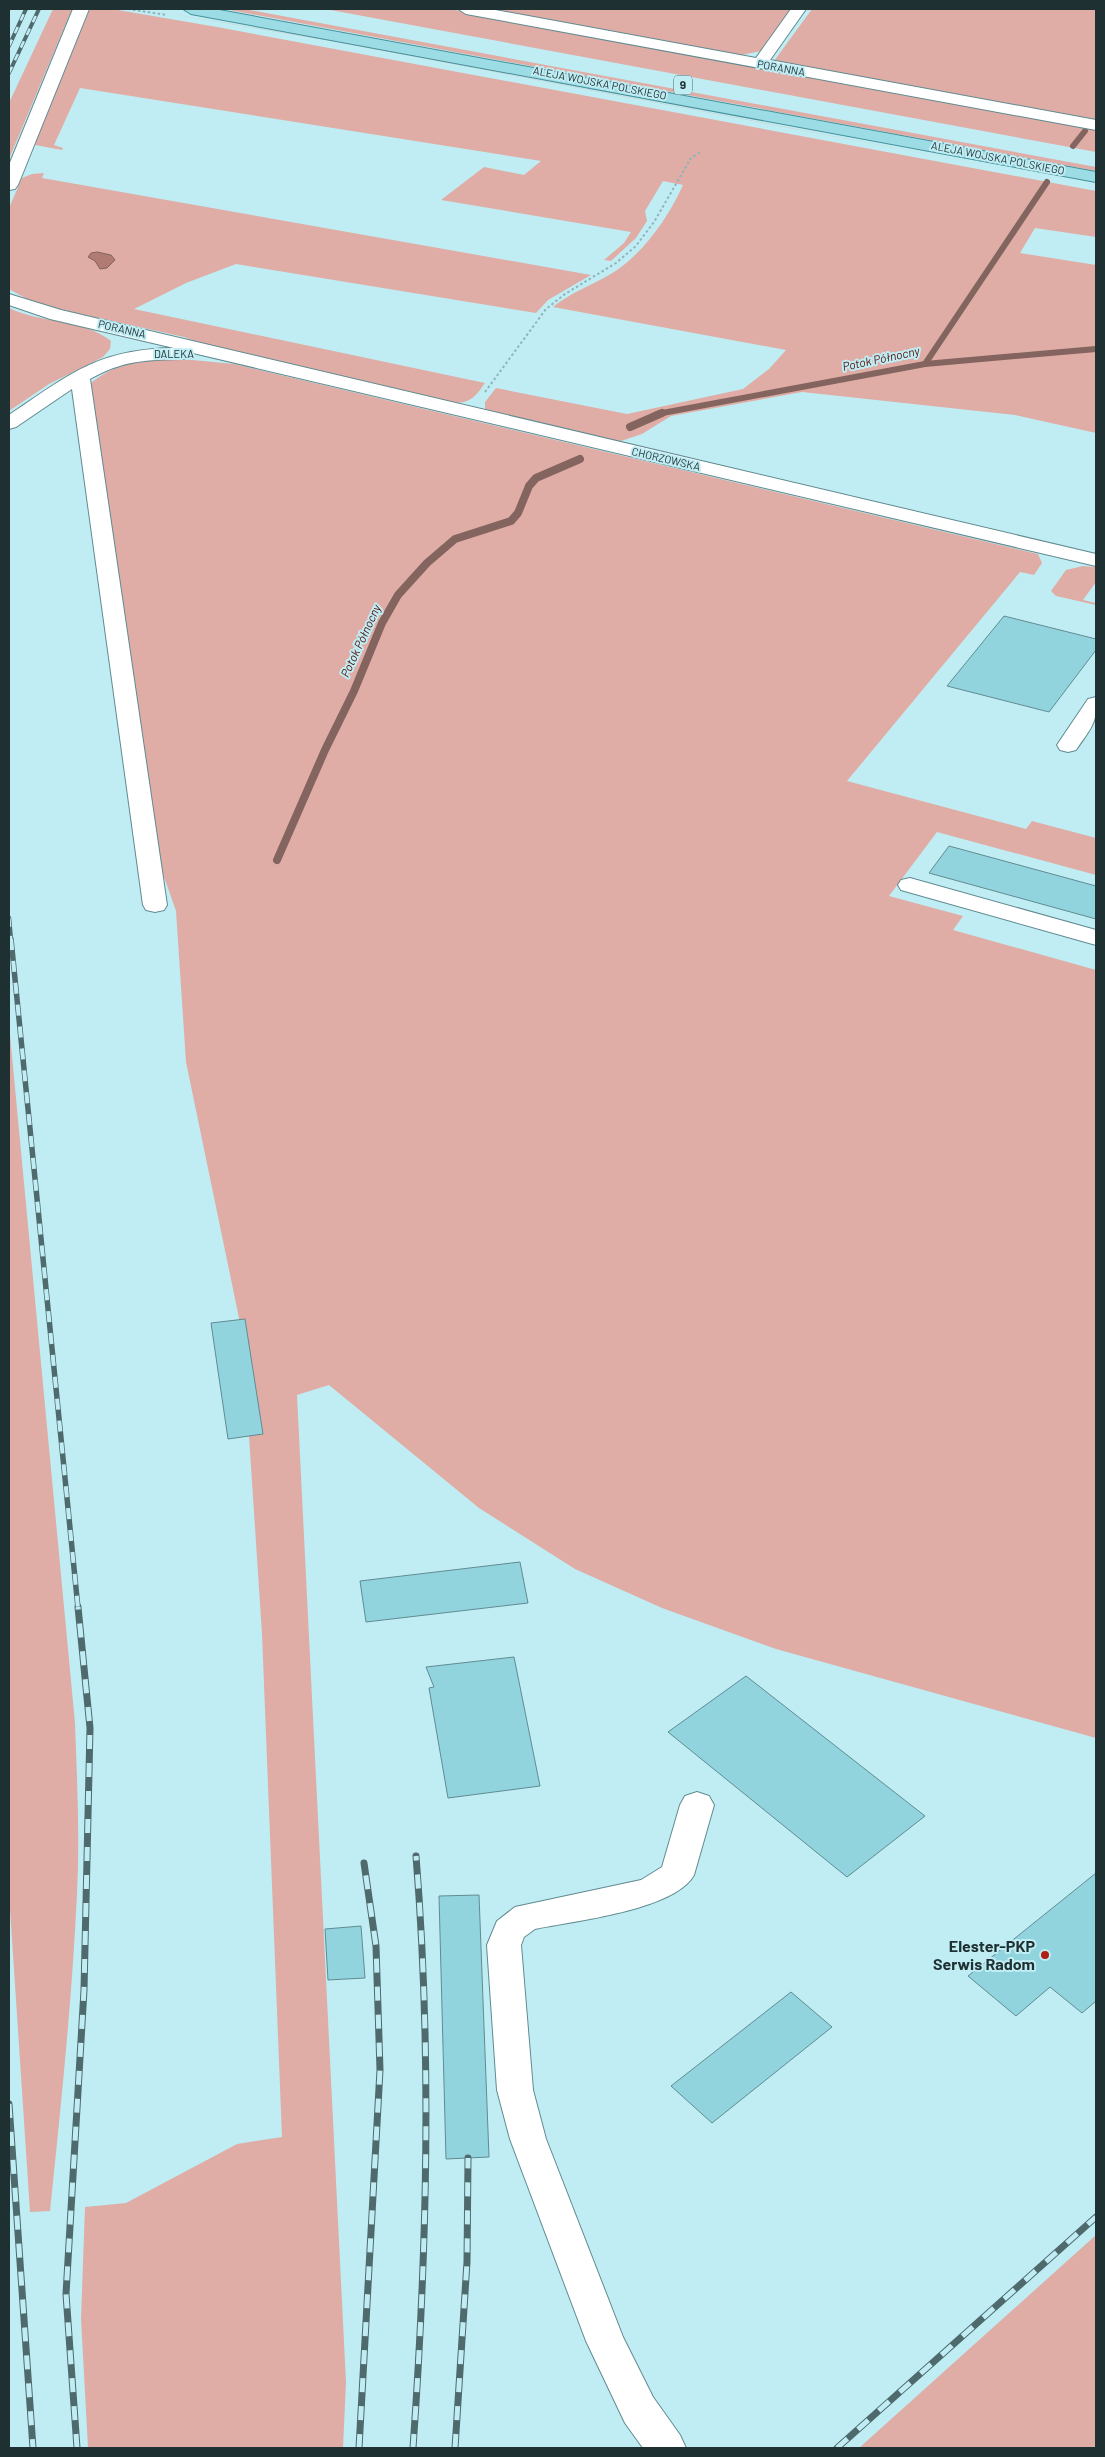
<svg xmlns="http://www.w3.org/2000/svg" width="1105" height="2457" font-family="Barlow,sans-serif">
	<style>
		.green { fill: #dfada5 }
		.water { fill: #b07b72; stroke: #84645f }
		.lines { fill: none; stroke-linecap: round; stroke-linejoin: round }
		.stream-far1 { stroke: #84645f; stroke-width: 6 }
		.stream { stroke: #84645f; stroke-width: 8 }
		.building { fill: #91d4de; stroke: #618b92 }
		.minor-casing { stroke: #608a90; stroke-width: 2 }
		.major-casing { stroke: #45909a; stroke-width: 2 }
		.path { stroke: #8eb3b9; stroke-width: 2; stroke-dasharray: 2.5 2.5; stroke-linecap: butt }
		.minor { fill: #fff; fill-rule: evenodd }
		.major { fill: #9cdce4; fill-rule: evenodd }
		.rail-far3-casing { stroke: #4f6a6d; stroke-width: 4 }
		.rail-far2-casing { stroke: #4f6a6d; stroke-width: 4.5 }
		.rail-far1-casing { stroke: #4f6a6d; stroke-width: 5.5 }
		.rail-casing { stroke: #4f6a6d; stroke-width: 7 }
		.rail-far3 { stroke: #c0edf4; stroke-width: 2.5; stroke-dasharray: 7; stroke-linecap: butt }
		.rail-far2 { stroke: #c0edf4; stroke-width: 3; stroke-dasharray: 9; stroke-linecap: butt }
		.rail-far1 { stroke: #c0edf4; stroke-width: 4; stroke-dasharray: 11; stroke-linecap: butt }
		.rail { stroke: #c0edf4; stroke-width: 5; stroke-dasharray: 14; stroke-linecap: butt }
		.poi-dot { fill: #af1f16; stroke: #c0edf4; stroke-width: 2 }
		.labels { text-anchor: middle; stroke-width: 4; stroke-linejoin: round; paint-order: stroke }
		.far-street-label { font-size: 11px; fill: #1e3032; stroke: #c0edf4 }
		.shield { fill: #c0edf4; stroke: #4f696c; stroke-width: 1 }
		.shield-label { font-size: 12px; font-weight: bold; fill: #1e3032 }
		.far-water-label { font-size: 12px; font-style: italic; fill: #52100a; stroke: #c0edf4 }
		.near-poi-label { font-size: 16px; font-weight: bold; fill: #1e3032; stroke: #c0edf4; text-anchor: end }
	</style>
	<rect width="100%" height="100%" fill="#c0edf4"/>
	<g class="green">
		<polygon points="53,9 72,9 9,159 9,103"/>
		<path d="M90,9H112L217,27L1096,191V237L1035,228L1020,253L1096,265V433L1015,415L802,392L671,416L642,434L618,442L490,412L485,409V402L496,388L627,414L743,389L769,369L786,350L553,307C570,293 590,286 609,275C640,258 669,217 683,185L663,181L645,211L647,221L636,238L611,261L604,260L624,243L631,232L441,200L484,167L524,175L541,161L80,88L54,145L63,148L62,150L35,145L32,141Z"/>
		<polygon points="143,9 339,42 1096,186 337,42"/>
		<polygon points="224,9 244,9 1096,167 1096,171"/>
		<polygon points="325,9 451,9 504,21 1096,128 1096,152"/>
		<polygon points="479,9 791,9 761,51 737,56"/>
		<polygon points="812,9 1096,9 1096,122 774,61"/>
		<path d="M44,173L42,178L591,275L548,300L536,313L236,264L186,283L134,309L485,383C476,396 471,403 454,403L199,343L184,337L36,304L9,289V208L22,178L32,174Z"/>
		<path d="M9,308C42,324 82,318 111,341L110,349L103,357L49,384L9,411Z"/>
		<path d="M172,358L234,364L1038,554L1042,563L1034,575L1020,572L847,781L1026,829L1032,821L1096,838V875L937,832L889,896L963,916L953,930L1096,970V1738L776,1649L662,1608L575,1569L479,1508L329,1385L297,1395L346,2382L343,2448H88L81,2319L85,2207L126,2203L237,2144L282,2137L262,1634L249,1436L263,1434L186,1062L176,911L162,871L89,385C111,364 143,360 172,358Z"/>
		<polygon points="1083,566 1096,567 1096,582 1083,600 1096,603 1096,605 1056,596 1051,591 1066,570"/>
		<path d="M9,1024L75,1723C77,1780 80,1837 77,1894C72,2000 61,2105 50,2211L30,2212L9,1894Z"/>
		<polygon points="1096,2235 1096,2448 859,2448"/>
	</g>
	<polygon class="water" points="97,252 111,255 115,260 107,268 100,269 95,261 88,257 91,253"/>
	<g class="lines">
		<g class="stream-far1">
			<polyline points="1073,146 1085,131"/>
			<polyline points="925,364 1096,349"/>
			<polyline points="657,414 925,364 1047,182"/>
		</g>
		<g class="stream">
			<polyline points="630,427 662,413"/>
			<polyline points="277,860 325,750 354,691 382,623 398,595 427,563 455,539 511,521 518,513 529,486 536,478 580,459"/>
		</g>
	</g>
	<g class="building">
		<polygon points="1004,616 1096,639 1096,650 1049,712 947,686"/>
		<polygon points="949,846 1096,886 1096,919 929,873"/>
		<polygon points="245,1319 263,1434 228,1439 211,1323"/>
		<polygon points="520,1562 528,1603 366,1622 360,1581"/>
		<polygon points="514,1657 540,1786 448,1798 429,1688 434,1687 426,1667"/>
		<polygon points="746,1676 925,1816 847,1877 668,1732"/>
		<polygon points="1096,1873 1096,2001 1082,2013 1050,1987 1016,2016 968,1976"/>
		<polygon points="479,1895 489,2157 446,2159 439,1896"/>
		<polygon points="361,1926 365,1978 328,1980 325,1929"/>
		<polygon points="791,1992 832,2027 712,2123 671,2086"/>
	</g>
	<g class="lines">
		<g class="minor-casing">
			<g id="minor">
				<polygon points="73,9 89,9 18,185 15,189 9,190 9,165"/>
				<polygon points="458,9 490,9 756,58 791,9 806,9 770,60 1096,120 1096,130 466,14"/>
				<path d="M9,294L61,310L1096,554V566L193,353L191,357L184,359C147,360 123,360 90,379L167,905L164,910L155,912L146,910L143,905L72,389L16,427L9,429V415C69,375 97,349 174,348L50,319L9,305Z"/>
				<path d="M1096,697C1098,724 1090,729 1076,750L1068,752L1060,750L1057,745L1088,699Z"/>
				<polygon points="910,878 1096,930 1096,945 901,890 898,885 901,880"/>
				<path d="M697,1792L709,1796L714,1805L694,1875C675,1910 574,1921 535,1929L524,1937L521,1945L533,2090L546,2139L623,2337L653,2397L680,2435L686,2448H643L625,2423L586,2341L510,2139L497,2090L487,1945L497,1921L515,1907L641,1880L662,1867L680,1805L685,1796Z"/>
			</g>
		</g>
		<g class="major-casing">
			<polygon id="major" points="183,9 214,9 1096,172 1096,182 191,14"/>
		</g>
		<g class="path">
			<polyline points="128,9 167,15"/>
			<polyline points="485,392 546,309 565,294 616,263 636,246 654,222 691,158 702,151"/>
		</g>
		<use href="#minor" class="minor"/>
		<use href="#major" class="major"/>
		<g class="rail-far3-casing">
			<g id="rail-far3">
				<polyline points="9,46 26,9"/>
				<polyline points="9,73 39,9"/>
			</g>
		</g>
		<g class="rail-far2-casing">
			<polyline id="rail-far2" points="9,918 11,940"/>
		</g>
		<g class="rail-far1-casing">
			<polyline id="rail-far1" points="11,939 78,1608"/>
		</g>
		<g class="rail-casing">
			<g id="rail">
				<polyline points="9,2104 33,2448"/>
				<polyline points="77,2448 66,2294 84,1990 90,1728 78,1607"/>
				<polyline points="359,2448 380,2070 376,1946 364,1863"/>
				<path d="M413,2448C427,2250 432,2054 416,1856"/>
				<polyline points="455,2448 467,2262 468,2158"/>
				<polyline points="837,2448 1096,2217"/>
			</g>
		</g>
		<use href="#rail-far3" class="rail-far3"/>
		<use href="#rail-far2" class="rail-far2"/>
		<use href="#rail-far1" class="rail-far1"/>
		<use href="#rail" class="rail"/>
	</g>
	<circle class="poi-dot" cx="1045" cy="1955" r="5"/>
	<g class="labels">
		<g class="far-street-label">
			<text transform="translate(781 68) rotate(10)" y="4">PORANNA</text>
			<text transform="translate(600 83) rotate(11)" y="4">ALEJA WOJSKA POLSKIEGO</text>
			<text transform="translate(998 158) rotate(11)" y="4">ALEJA WOJSKA POLSKIEGO</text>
			<text transform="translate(122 329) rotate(13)" y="4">PORANNA</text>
			<text x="174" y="358">DALEKA</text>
			<text transform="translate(666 459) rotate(13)" y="4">CHORZOWSKA</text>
		</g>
		<rect class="shield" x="674" y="75.5" width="18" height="19" rx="4"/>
		<g class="shield-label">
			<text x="683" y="89">9</text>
		</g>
		<g class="far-water-label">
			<text transform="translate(881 359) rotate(-12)" y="4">Potok Północny</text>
			<text transform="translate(361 641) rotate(-65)" y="4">Potok Północny</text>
		</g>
		<g class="near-poi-label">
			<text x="1035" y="1952">Elester-PKP<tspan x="1035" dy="18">Serwis Radom</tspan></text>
		</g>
	</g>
	<rect width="1105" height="2457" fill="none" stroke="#1e3032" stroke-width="20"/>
</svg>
